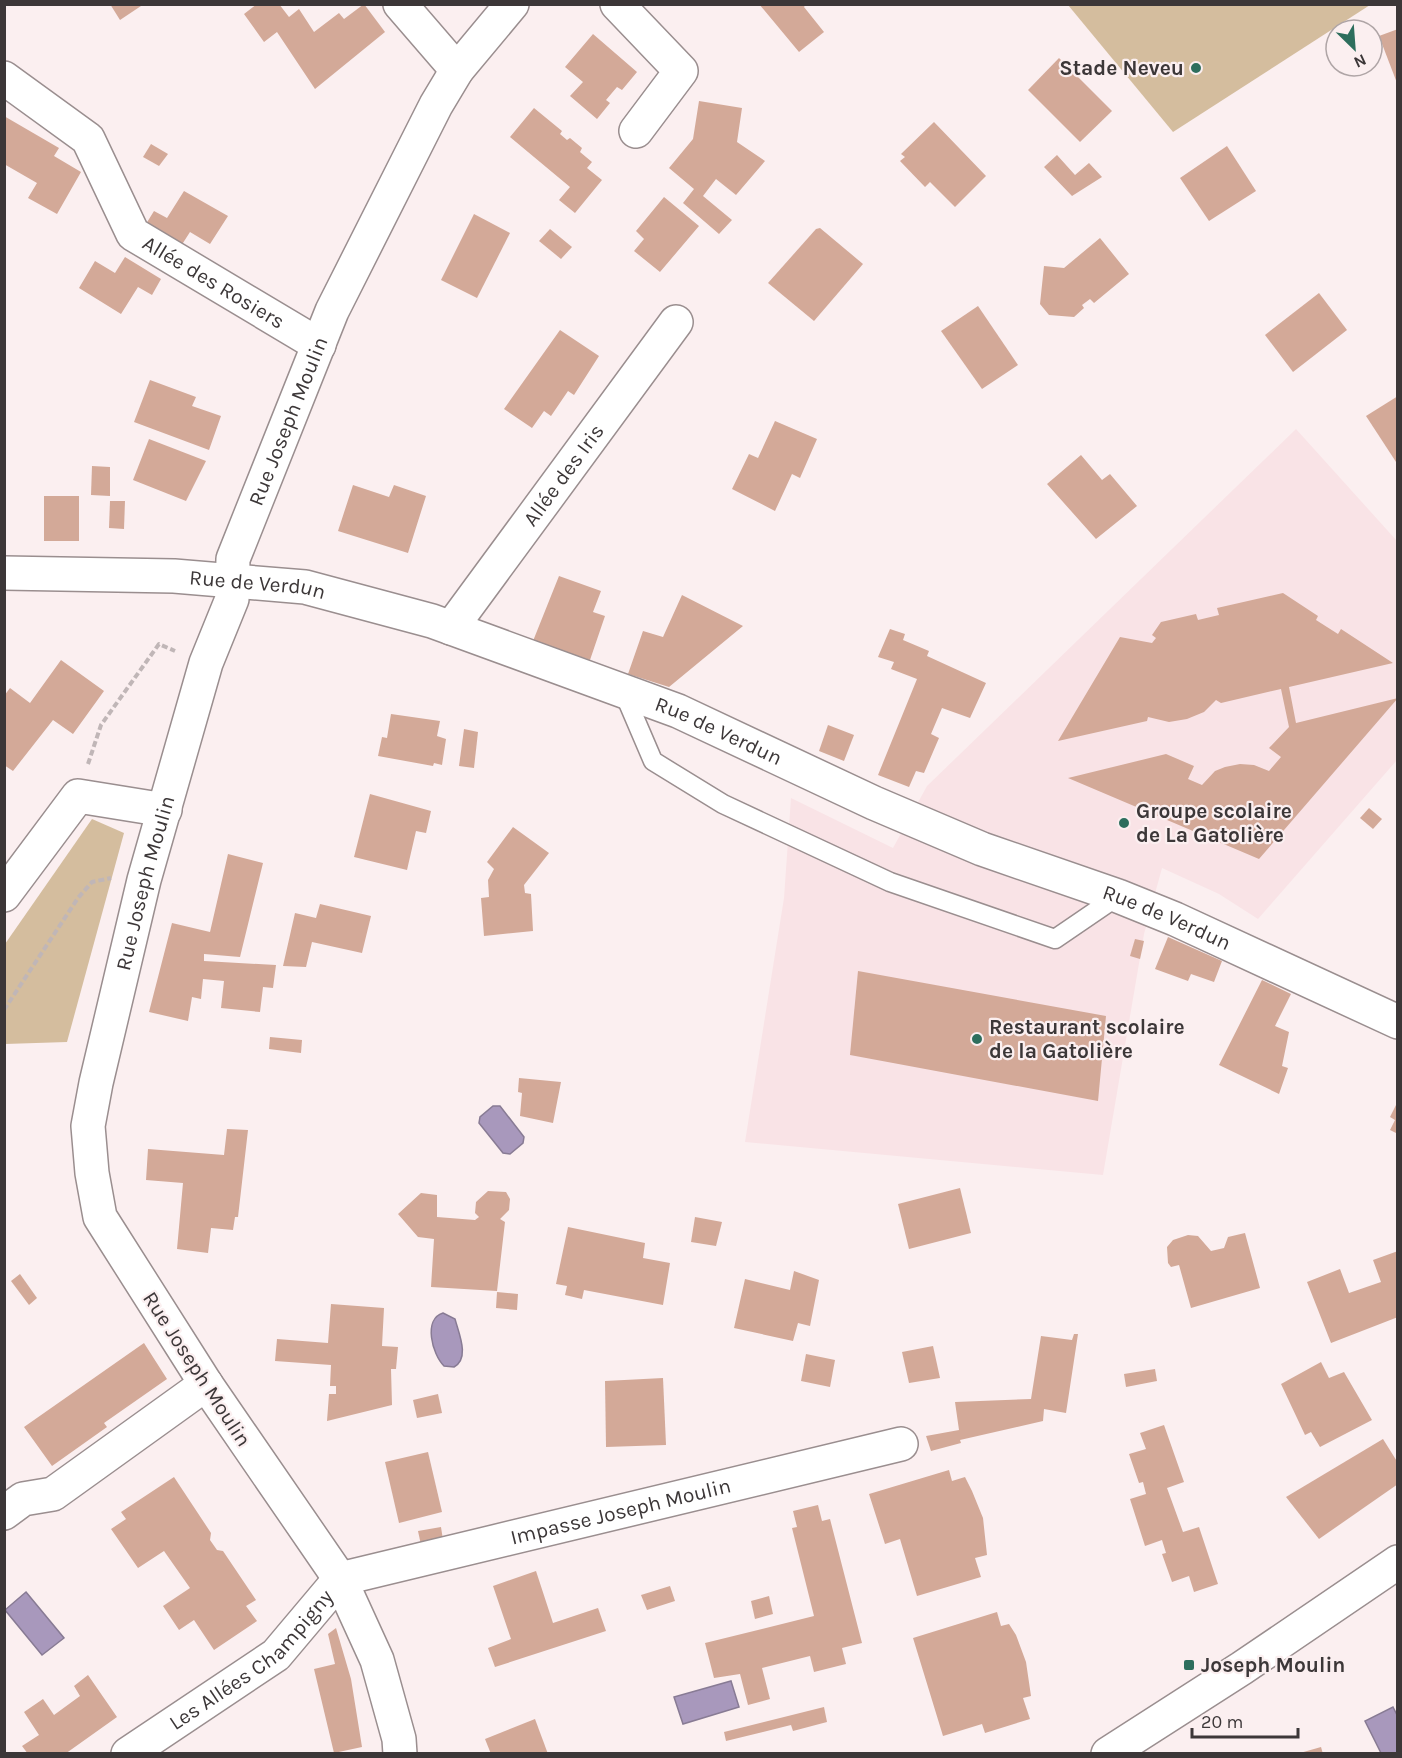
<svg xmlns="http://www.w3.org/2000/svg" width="1402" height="1758" font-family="Karla,sans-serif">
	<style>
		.built { fill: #f9e3e6 }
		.green { fill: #d4bd9e }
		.water { fill: #a898bc; stroke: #887b94; stroke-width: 1.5 }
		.building { fill: #d3a998 }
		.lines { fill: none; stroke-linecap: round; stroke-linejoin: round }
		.lane-casing { stroke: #9a8e8f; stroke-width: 21 }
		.street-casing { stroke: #9a8e8f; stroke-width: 36 }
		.path { stroke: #c0b6b7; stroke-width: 4; stroke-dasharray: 6 3; stroke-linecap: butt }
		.lane { stroke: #fff; stroke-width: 18 }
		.street { stroke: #fff; stroke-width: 33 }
		.poi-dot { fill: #2d6e5d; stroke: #fbeff0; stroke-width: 2 }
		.labels { text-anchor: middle; stroke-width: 4.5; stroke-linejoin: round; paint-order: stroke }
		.poi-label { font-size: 21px; font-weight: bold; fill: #3c3738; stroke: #fbeff0; text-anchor: start }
		.street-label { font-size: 21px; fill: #3c3738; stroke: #fbeff0 }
	</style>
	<rect width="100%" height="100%" fill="#fbeff0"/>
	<polygon class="built" points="1296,429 1397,541 1397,760 1258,919 1219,894 1162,868 1144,934 1103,1175 745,1142 784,898 791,798 893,848 927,786"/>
	<g class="green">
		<polygon points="1068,5 1370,5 1173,132"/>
		<polygon points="92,819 124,833 67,1042 5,1044 5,944"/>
	</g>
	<g class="water">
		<polygon points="493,1106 500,1106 524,1137 523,1143 510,1154 503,1153 479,1123 480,1117"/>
		<path d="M443,1313L455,1319C459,1334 470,1358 454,1367L444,1366C432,1354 423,1319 443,1313Z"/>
		<polygon points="26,1592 64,1638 42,1655 5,1610"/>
		<polygon points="731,1681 739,1707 683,1724 674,1697"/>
		<polygon points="1393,1707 1397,1715 1397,1753 1381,1753 1365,1721"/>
	</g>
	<g class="building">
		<polygon points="110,4 144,4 120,20"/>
		<polygon points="257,4 279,4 289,17 299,9 314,32 339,13 344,19 364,4 385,32 315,89 277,32 264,42 244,14"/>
		<polygon points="759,4 806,4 804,7 824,32 799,52"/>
		<polygon points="1398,29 1398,83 1397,83 1379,36"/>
		<polygon points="593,34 637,72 622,90 617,87 606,100 610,103 597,119 570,96 583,82 565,67"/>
		<polygon points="1059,58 1112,111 1080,142 1028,90"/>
		<polygon points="699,101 742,108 737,142 765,161 736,195 716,179 703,196 732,220 719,234 683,203 694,189 669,168 693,139"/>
		<polygon points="534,108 562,131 560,134 567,140 570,138 582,148 580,152 592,162 587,168 602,180 575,213 559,200 570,187 510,137"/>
		<polygon points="4,116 59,148 54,156 81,172 57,214 28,198 37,183 4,164"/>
		<polygon points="934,122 986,176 955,207 930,182 925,187 900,161 905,157 901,154"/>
		<polygon points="151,144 168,154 159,166 143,157"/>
		<polygon points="1227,146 1256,191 1209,221 1180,178"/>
		<polygon points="1057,155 1075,175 1089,163 1102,177 1072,196 1044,167"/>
		<polygon points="184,191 228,216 210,244 190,232 181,246 146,224 154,211 167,218"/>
		<polygon points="664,197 699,226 660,272 634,251 644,239 636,231"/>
		<polygon points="474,214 510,233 477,298 441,280"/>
		<polygon points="820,228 863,264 814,321 768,283 816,229"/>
		<polygon points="550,229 572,247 561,259 539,241"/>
		<polygon points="1100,238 1129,274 1094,303 1090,299 1082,305 1084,308 1074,317 1049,315 1040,304 1044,266 1064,268"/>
		<polygon points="125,257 161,279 152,295 138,287 121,314 79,288 95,261 115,273"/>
		<polygon points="1319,293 1347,330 1293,372 1265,335"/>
		<polygon points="978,306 1018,365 982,389 941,331"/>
		<polygon points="560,330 599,356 574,395 568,391 551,416 544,411 532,428 504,409"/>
		<polygon points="150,380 196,397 192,406 221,416 209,450 134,422"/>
		<polygon points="1398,396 1398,465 1366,416"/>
		<polygon points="775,421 817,439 800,478 792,474 775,511 732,489 749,454 758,458"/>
		<polygon points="149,439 206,461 186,501 133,480"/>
		<polygon points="1081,455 1102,480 1110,474 1137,506 1096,539 1047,484"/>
		<polygon points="92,466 110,467 110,496 91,495"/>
		<polygon points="353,485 389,497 394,485 426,496 408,553 338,531"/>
		<rect x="44" y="496" width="35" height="45"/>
		<polygon points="110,501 125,501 124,529 109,528"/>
		<polygon points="559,576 601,591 593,612 605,616 590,660 533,641"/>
		<polygon points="1283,593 1318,616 1316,620 1338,634 1341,629 1393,663 1289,687 1296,723 1398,698 1259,859 1068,778 1166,754 1194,766 1188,779 1202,785 1215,771 1225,767 1240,764 1254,765 1269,771 1281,757 1269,748 1289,727 1281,689 1221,703 1216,700 1204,712 1187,719 1169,722 1148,717 1147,721 1058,741 1120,637 1152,643 1156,638 1152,635 1161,622 1196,614 1198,620 1219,615 1217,608"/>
		<polygon points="682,595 743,626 669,687 628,674 643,631 663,637"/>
		<polygon points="890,629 905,634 903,640 929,651 927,656 986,683 970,718 942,708 931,734 939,738 924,773 916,771 909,787 878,775 917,679 891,669 894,662 878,657"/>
		<polygon points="61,660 104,691 73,734 53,720 13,771 4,765 4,696 10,688 30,703"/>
		<polygon points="391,714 440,721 437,736 446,739 442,765 434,763 433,766 378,756 382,737 387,738"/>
		<polygon points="828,725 854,735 844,761 819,751"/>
		<polygon points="464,729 478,732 474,768 459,766"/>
		<polygon points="370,794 431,811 426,833 416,831 407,870 354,857"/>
		<polygon points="1369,808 1382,819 1373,829 1360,818"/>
		<polygon points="513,827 549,853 524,885 525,893 531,894 533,931 484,936 481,898 489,897 488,880 494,869 487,862"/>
		<polygon points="228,854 263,863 240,957 204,954 204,961 276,965 273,988 263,987 260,1012 221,1008 224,981 203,979 201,999 192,997 188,1021 149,1012 172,923 210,932"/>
		<polygon points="320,904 371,916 362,953 312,942 306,967 283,966 295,913 316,918"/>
		<polygon points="1168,937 1222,961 1214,982 1191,974 1188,981 1155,969"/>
		<polygon points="1135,939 1144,941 1140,959 1130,956"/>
		<polygon points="858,971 1106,1016 1098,1101 850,1055"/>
		<polygon points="1262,980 1291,994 1275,1026 1289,1032 1282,1066 1288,1068 1279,1094 1219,1065"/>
		<polygon points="270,1037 302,1040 301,1053 269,1049"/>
		<polygon points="519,1078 561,1082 553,1123 520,1116 522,1093 518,1092"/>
		<polygon points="1398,1101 1398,1134 1390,1130 1395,1120 1390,1117"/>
		<polygon points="227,1129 248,1130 238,1217 235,1217 233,1230 211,1228 208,1253 177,1249 183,1183 146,1180 148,1149 224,1155"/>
		<polygon points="960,1188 971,1233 909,1249 898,1204"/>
		<polygon points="488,1191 506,1192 510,1199 509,1210 500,1219 505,1222 497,1291 431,1287 434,1239 418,1237 398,1214 421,1193 437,1195 437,1217 475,1220 479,1217 475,1213 476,1202"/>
		<polygon points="695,1217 722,1222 716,1246 691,1242"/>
		<polygon points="568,1227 645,1243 643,1258 670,1263 663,1305 584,1290 582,1299 565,1295 567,1286 556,1284"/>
		<polygon points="1245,1233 1260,1288 1191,1308 1179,1265 1171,1267 1168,1263 1167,1247 1173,1240 1188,1235 1198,1236 1211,1251 1224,1248 1228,1237"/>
		<polygon points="1398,1251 1398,1317 1331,1343 1307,1282 1340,1269 1349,1293 1381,1282 1373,1260"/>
		<polygon points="794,1271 819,1280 810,1326 798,1323 793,1341 734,1328 745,1279 790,1290"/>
		<polygon points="20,1274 37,1298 29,1305 11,1281"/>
		<polygon points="497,1292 518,1294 517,1310 496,1308"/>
		<polygon points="331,1304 384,1308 382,1346 398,1347 396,1369 391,1369 392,1405 327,1421 329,1394 336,1394 336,1386 330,1386 331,1365 275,1361 277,1339 328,1343"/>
		<polygon points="1074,1334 1078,1334 1066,1413 1044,1409 1043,1421 960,1440 961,1443 931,1451 926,1436 959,1430 955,1402 1031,1399 1041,1336 1072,1340"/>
		<polygon points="144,1343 167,1379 104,1423 107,1427 52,1466 24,1427"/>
		<polygon points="933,1346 940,1378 909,1383 902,1352"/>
		<polygon points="806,1354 835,1360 830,1387 801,1381"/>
		<polygon points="1321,1362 1329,1378 1344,1372 1372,1420 1320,1447 1311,1432 1305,1435 1281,1384"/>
		<polygon points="1155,1369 1157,1381 1126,1387 1124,1374"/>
		<polygon points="663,1378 666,1445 606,1447 605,1381"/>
		<polygon points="438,1394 442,1413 417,1418 413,1400"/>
		<polygon points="1164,1425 1184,1482 1167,1488 1183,1532 1199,1527 1218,1584 1194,1592 1189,1576 1172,1582 1162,1554 1166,1553 1162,1540 1145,1546 1130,1499 1146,1494 1143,1482 1139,1483 1129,1454 1146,1449 1140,1433"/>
		<polygon points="1383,1439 1398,1463 1398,1484 1319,1539 1286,1497"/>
		<polygon points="428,1452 442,1512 399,1523 385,1462"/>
		<polygon points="949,1470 952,1481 965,1477 972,1491 983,1518 987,1555 975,1558 981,1577 917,1596 900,1539 885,1544 869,1494"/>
		<polygon points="174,1477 211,1533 210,1540 217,1550 223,1551 256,1600 246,1606 257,1621 214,1650 194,1620 179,1630 163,1606 190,1588 164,1551 138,1568 111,1529 126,1519 121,1512"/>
		<polygon points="818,1505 822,1521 830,1519 862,1643 842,1648 846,1664 814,1672 810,1656 762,1668 770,1699 748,1705 740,1674 714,1678 705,1643 814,1616 792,1528 797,1527 793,1511"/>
		<polygon points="441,1527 443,1540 421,1545 418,1531"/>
		<polygon points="536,1571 553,1623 598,1608 606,1631 495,1667 488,1648 511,1639 493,1586"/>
		<polygon points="670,1586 675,1601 647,1610 641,1595"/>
		<polygon points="769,1596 773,1614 755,1619 751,1601"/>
		<polygon points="997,1612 1001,1626 1009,1624 1016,1635 1026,1662 1031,1696 1023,1698 1030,1719 985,1733 982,1724 943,1736 913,1638"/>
		<polygon points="336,1628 351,1679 362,1747 334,1753 314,1669 335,1664 328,1634"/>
		<polygon points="88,1675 117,1717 65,1754 28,1754 22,1746 39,1735 24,1712 43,1699 54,1715 80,1696 74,1686"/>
		<polygon points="824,1707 827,1722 793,1731 791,1725 726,1741 724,1732"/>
		<polygon points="535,1719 548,1754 491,1754 485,1739"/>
		<polygon points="1321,1747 1323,1754 1300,1754 1300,1753"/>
	</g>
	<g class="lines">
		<g class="lane-casing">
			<polyline id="lane" points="623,691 653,761 723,804 890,882 1055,939 1118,896"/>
		</g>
		<g class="street-casing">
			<g id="street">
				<polyline points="400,4 457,70"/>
				<polyline points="617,4 681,71 636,131"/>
				<path id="s1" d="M4,78L88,139L133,234L319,345"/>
				<path id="s2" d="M4,573L174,576L305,587L432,621L678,711L874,803L982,849L1118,896L1175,919L1398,1022"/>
				<path id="s3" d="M451,628L676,322"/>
				<polyline points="4,895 78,796 165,810"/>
				<polyline points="4,1513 23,1499 53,1494 206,1384"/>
				<path id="s4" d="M128,1754L276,1655L340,1579L901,1444"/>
				<path id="s5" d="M400,1754L399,1739L377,1660L340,1579L206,1384L100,1217L92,1173L88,1126L96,1083L144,880L206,663L232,599L233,559L332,311L436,105L457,70L512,4"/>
				<polyline points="1108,1754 1242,1668 1398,1562"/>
			</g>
		</g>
		<g class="path">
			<polyline points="88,764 101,725 159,644 175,651"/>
			<polyline points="4,1010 78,898 92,882 111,878"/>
		</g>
		<use href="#lane" class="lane"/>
		<use href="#street" class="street"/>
	</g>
	<g class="poi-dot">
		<circle cx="1196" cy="68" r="6"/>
		<circle cx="1124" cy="823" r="6"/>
		<circle cx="977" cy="1039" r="6"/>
		<rect x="1183" y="1659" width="12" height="12" rx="3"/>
	</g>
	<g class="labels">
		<g class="poi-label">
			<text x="1184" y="75" text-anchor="end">Stade Neveu</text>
			<text x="1136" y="818">Groupe scolaire<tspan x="1136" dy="24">de La Gatolière</tspan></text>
			<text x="989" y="1034">Restaurant scolaire<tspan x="989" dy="24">de la Gatolière</tspan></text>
			<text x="1201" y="1672">Joseph Moulin</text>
		</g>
		<g class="street-label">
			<text dy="7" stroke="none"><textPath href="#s1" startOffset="303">Allée des Rosiers</textPath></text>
			<text dy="7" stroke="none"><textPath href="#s5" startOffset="1448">Rue Joseph Moulin</textPath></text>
			<text dy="7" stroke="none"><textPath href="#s3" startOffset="190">Allée des Iris</textPath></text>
			<text dy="7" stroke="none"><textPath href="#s2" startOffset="254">Rue de Verdun</textPath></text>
			<text dy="7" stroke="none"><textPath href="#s2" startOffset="740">Rue de Verdun</textPath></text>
			<text dy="7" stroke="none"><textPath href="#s5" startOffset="962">Rue Joseph Moulin</textPath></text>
			<text dy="7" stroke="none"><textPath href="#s2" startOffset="1226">Rue de Verdun</textPath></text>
			<text transform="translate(197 1369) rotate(57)" y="7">Rue Joseph Moulin</text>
			<text dy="7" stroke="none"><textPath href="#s4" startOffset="566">Impasse Joseph Moulin</textPath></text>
			<text dy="7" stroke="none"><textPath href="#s4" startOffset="156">Les Allées Champigny</textPath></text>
		</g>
	</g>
	<rect width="1402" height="1758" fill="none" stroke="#3c3738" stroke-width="12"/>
	<g transform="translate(1354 48) rotate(155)"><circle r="28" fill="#fbeff0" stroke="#afa5a6" stroke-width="1.5"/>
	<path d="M0-4.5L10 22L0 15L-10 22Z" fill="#2d6e5d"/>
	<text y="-9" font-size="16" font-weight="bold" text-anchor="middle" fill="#3c3738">N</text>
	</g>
	<path d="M1192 1728v9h106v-9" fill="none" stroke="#3c3738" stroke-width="3"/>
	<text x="1201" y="1728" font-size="18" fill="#3c3738" stroke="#fbeff0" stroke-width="4.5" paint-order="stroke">20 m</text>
</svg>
